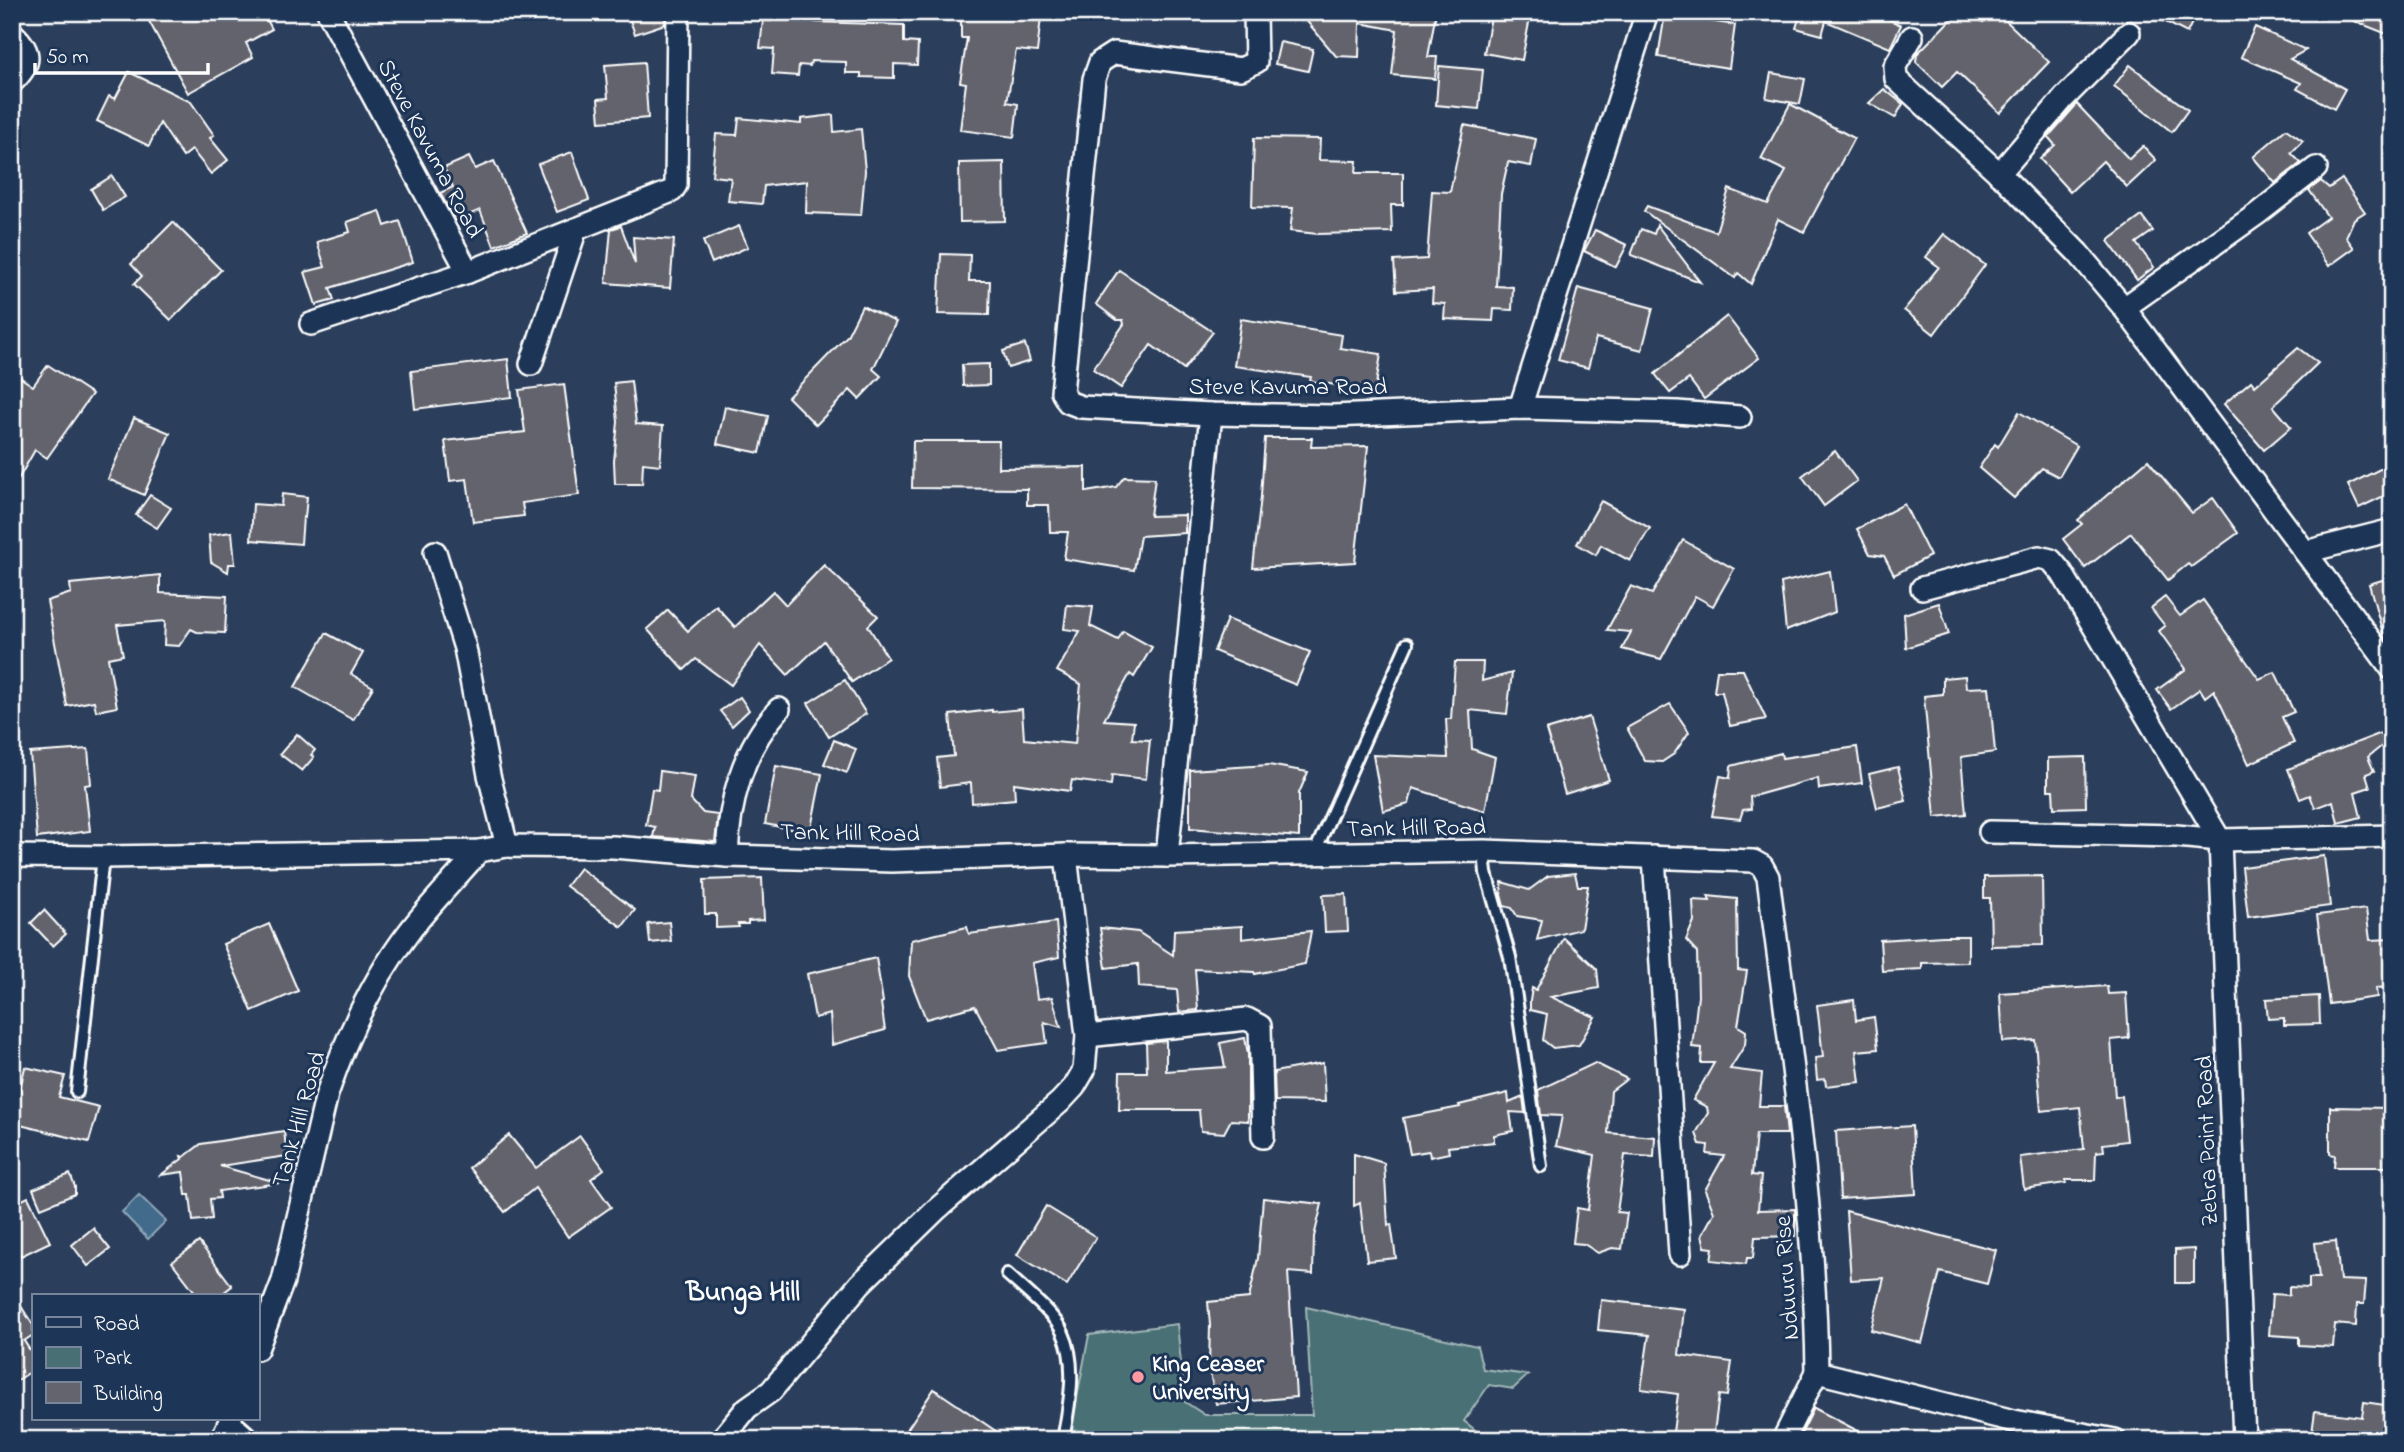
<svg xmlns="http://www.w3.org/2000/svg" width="2404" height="1452" font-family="'Indie Flower',sans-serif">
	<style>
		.green { fill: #487074; stroke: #a4b8ba; stroke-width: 2 }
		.water { fill: #426b8a; stroke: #8ea6b9; stroke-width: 2 }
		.building { fill: #63646d; stroke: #fff; stroke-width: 2 }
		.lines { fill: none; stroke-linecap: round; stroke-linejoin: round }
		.service-casing { stroke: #fff; stroke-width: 16 }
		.minor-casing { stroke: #fff; stroke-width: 26 }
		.service { stroke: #1d3557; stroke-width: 10 }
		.minor { stroke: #1d3557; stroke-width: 21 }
		.poi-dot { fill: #ff9aa2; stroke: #1d3557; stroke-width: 2.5 }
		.labels { text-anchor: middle; stroke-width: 6; stroke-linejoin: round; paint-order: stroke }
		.street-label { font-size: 24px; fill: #fff; stroke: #1d3557 }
		.poi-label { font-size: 24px; font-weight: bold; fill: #fff; stroke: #1d3557; text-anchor: start }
		.quarter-label { font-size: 28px; font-weight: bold; fill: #fff; stroke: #1d3557 }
	</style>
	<rect width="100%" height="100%" fill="#2b3e5b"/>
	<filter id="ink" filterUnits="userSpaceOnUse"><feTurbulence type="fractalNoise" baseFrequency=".0143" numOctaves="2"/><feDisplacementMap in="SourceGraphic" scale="14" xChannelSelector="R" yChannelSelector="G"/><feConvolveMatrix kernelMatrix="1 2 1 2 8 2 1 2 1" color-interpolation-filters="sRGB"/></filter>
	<g filter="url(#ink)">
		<polygon class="green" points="1306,1307 1477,1346 1483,1369 1528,1375 1513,1389 1489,1385 1464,1421 1479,1433 1474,1440 1069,1440 1089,1335 1177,1324 1185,1402 1205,1415 1312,1415"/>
		<polygon class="water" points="139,1195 166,1221 148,1239 122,1212"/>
		<g class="building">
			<polygon points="144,12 263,12 272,29 246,43 253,57 188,93"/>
			<polygon points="627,12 665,12 665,24 635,34"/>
			<polygon points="772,12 815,12 815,22 904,25 904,42 918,43 917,65 894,64 894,78 861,77 861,73 846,73 846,62 811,61 810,66 799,65 798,76 772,74 774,49 760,48 763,20 771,21"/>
			<polygon points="961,12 1034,12 1034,16 1041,17 1037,52 1016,50 1007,102 1018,104 1014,137 960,130 966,83 960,82 967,38 961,38"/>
			<polygon points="1299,12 1436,12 1428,57 1437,57 1435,79 1392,75 1397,30 1360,23 1359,57 1336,56"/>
			<polygon points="1492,12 1531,12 1522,60 1484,53"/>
			<polygon points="1801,12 1893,12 1890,20 1901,25 1890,48 1826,21 1822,35 1796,28"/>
			<polygon points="1958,12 1973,12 1983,22 1992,12 1997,12 2049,62 2000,113 1957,72 1942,87 1916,62 1917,54"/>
			<polygon points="2146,12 2197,12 2187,33"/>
			<polygon points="2335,12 2392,12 2392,36 2334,13"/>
			<polygon points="1665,14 1735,25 1729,68 1658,57"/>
			<polygon points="2255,27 2306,50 2290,59 2345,89 2334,109 2297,89 2301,83 2241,57"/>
			<polygon points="1280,42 1313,49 1308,71 1275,64"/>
			<polygon points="644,62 648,118 600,122 598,99 608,98 605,65"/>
			<polygon points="2130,65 2188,110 2172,132 2114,86"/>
			<polygon points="1439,66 1483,70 1479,109 1436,105"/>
			<polygon points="129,72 191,102 214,135 210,138 228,160 211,174 192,150 183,157 160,123 149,146 97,121 109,96 115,99"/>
			<polygon points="1771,73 1805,79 1800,104 1766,98"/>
			<polygon points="1884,89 1903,104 1895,118 1869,103"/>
			<polygon points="1790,104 1854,138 1804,232 1778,219 1751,284 1738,273 1735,278 1644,211 1647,206 1716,232 1729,189 1768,204 1786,171 1761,159"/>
			<polygon points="2077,104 2129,159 2143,146 2156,160 2127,187 2103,161 2070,192 2040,159 2055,145 2048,137"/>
			<polygon points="833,115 834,132 861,129 865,171 861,215 806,213 807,181 764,186 762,204 728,201 731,178 712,176 716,134 737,135 739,118 801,124 801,119"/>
			<polygon points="1464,125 1536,139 1531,166 1508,162 1501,194 1496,286 1513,287 1512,310 1494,309 1493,321 1444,319 1445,304 1432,303 1433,289 1396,291 1394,261 1427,259 1432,191 1450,192"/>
			<polygon points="2286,129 2303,141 2291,153 2301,163 2275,183 2253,157"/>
			<polygon points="1254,138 1320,139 1319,160 1357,161 1356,173 1403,173 1403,205 1391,205 1392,232 1318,234 1290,231 1293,208 1252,207"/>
			<polygon points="572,152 589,200 557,212 538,164"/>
			<polygon points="469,157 475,169 494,161 527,233 494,246 480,210 455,221 440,193 453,187 444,168"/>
			<polygon points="1004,162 1005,221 960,222 959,163"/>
			<polygon points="112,176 125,197 103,210 91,189"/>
			<polygon points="2342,179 2365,212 2354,219 2346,237 2354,248 2329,266 2306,233 2328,217 2309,190 2321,181 2329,188"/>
			<polygon points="380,211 385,226 400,221 413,262 330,288 334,300 316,305 305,272 325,267 317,242 350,232 347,222"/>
			<polygon points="2142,216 2153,231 2136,243 2154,267 2137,280 2108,241"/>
			<polygon points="173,222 221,270 171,320 134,284 142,276 131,264"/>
			<polygon points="1657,225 1700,282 1631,255 1641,229 1654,234"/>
			<polygon points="621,226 635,264 633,237 674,240 670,288 606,283 611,229"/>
			<polygon points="739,226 748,247 712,263 703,241"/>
			<polygon points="1595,230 1627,245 1616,267 1584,251"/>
			<polygon points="1944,234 1985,265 1934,334 1904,310 1939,267 1926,257"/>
			<polygon points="941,254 970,255 969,281 990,281 989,315 938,314"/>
			<polygon points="1119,270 1213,332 1184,369 1151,345 1121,388 1093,369 1124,324 1123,320 1117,320 1096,304"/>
			<polygon points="1578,288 1653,308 1642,350 1596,338 1588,368 1558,360"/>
			<polygon points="862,306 896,322 873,369 881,376 859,399 850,390 816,425 788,397 847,336"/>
			<polygon points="1727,316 1759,358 1704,399 1689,379 1670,393 1655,374"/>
			<polygon points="1241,319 1342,335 1340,348 1381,354 1375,391 1310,381 1311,377 1234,366"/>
			<polygon points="1025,344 1030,361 1008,368 1003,351"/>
			<polygon points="2298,348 2318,363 2273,406 2291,427 2264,450 2224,404 2251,381 2255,386"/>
			<polygon points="508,359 512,397 415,409 411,371"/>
			<polygon points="989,364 989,385 963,386 962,365"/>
			<polygon points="48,365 92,394 47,458 35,450 12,490 12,423 19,412 12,408 12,372 33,386"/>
			<polygon points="631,381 636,424 663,426 660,465 643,463 642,484 615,484 614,461 618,422 614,383"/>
			<polygon points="564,384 579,495 522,503 524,516 473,522 467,479 450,481 445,441 525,432 519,390"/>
			<polygon points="725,407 768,416 760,453 717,444"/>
			<polygon points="2019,412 2077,446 2059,477 2042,468 2014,498 1979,468 1995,444 1998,447"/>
			<polygon points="134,418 170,433 144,495 108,479"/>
			<polygon points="1265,438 1312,438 1311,447 1368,446 1355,562 1253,568 1261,496"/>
			<polygon points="913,441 999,441 998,468 1086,467 1086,492 1116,487 1124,477 1155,478 1150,516 1185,515 1185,533 1140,536 1134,570 1064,559 1068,532 1050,532 1049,505 1027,505 1027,489 912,488"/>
			<polygon points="1835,451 1857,481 1824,506 1802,476"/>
			<polygon points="2148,460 2192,513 2213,498 2238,533 2191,567 2188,564 2168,580 2131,533 2085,568 2063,539 2082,524 2078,520"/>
			<polygon points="2384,467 2392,482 2392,492 2359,508 2348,485"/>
			<polygon points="282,494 307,497 305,518 303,517 301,544 251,540 253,504 281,506"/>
			<polygon points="150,495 171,508 157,528 136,515"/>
			<polygon points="1601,501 1650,528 1630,561 1601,545 1596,555 1577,544"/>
			<polygon points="1904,504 1930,556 1894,575 1884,556 1870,554 1857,529"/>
			<polygon points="232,532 235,564 229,564 228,572 211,562 209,535"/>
			<polygon points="1683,540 1734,569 1713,606 1695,596 1661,659 1622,649 1631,632 1607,630 1631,586 1652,594"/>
			<polygon points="824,565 878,616 868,626 888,658 852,682 824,641 788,675 760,645 731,685 696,659 684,670 647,629 668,610 688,631 716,606 735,627 773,591 786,605"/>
			<polygon points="1830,571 1835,612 1786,631 1781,583"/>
			<polygon points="160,575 160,593 227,596 225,633 197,632 191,629 179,646 164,645 165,621 117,625 123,655 108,658 117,707 96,711 94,701 67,706 47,601 71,593 70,584"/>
			<polygon points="2392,577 2392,644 2390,644 2384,637 2369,584"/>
			<polygon points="2165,597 2180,616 2203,600 2259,679 2275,672 2294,712 2282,717 2294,743 2249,764 2214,690 2205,697 2200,689 2171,709 2157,690 2186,669 2159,631 2165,626 2151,608"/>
			<polygon points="1939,603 1949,634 1906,648 1904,614"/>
			<polygon points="1067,605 1093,607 1090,626 1118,640 1123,631 1152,647 1134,677 1130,674 1104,720 1134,722 1132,739 1150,740 1146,779 1112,775 1111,785 1072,780 1070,791 1014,783 1015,799 972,803 971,783 940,787 937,758 954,756 950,715 992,710 992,712 1022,709 1024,739 1075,744 1081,684 1057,671 1080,631 1064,629"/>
			<polygon points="1227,619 1310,652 1296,685 1214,651"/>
			<polygon points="326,633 363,653 351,674 373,687 353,720 295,687"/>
			<polygon points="1455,662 1483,662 1482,681 1512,673 1507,714 1470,710 1472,749 1495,757 1485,811 1413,788 1409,804 1383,811 1373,755 1448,758 1446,719 1451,719"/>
			<polygon points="1717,670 1743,670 1766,719 1730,726 1722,692 1714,692"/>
			<polygon points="1965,676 1966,688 1989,687 1995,752 1961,757 1966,814 1935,817 1924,696 1943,694 1943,678"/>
			<polygon points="845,680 866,714 829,737 808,703"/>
			<polygon points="740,697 749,710 732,726 720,711"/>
			<polygon points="1670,704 1689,732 1674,754 1662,762 1645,761 1627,728"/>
			<polygon points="1589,717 1609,780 1565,794 1546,730"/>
			<polygon points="2392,729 2392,738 2368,757 2374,771 2366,774 2370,787 2355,792 2361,817 2338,823 2333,801 2315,808 2310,795 2300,799 2288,769"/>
			<polygon points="297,734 315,750 311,755 314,757 302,771 280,754"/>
			<polygon points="834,740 856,749 847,773 824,764"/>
			<polygon points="1857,747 1862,783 1819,789 1818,778 1750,797 1751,809 1743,810 1740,819 1712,816 1720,776 1730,778 1731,766 1781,753 1782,758"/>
			<polygon points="88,749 91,784 85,785 90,831 37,838 30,753"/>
			<polygon points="2085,757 2086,807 2054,808 2053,790 2048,790 2048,758"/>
			<polygon points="1269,765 1308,772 1299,793 1299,837 1190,828 1190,770"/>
			<polygon points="776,766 822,774 810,833 765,824"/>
			<polygon points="1898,767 1906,801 1877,808 1869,774"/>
			<polygon points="660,771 695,776 691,800 703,813 718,815 715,842 653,837 655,827 646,825 652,789 658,790"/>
			<polygon points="2324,856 2330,906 2248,917 2242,867"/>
			<polygon points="580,868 635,910 622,927 566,886"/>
			<polygon points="1575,873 1578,886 1588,886 1581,929 1537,940 1542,920 1517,916 1512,908 1504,906 1501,895 1502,882 1529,890 1548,876"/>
			<polygon points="2042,876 2043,945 1991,946 1990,898 1984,898 1984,877"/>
			<polygon points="762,878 764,920 748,921 748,924 738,924 739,927 716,928 716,914 705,914 704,880"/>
			<polygon points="1346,894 1348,931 1325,932 1323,895"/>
			<polygon points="1708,896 1737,899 1738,970 1747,971 1738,1026 1746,1031 1745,1045 1730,1069 1762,1073 1759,1106 1784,1106 1787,1134 1756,1134 1752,1175 1761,1176 1758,1210 1795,1209 1795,1236 1755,1237 1753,1258 1747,1258 1746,1264 1711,1260 1713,1248 1705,1247 1702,1235 1714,1213 1705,1190 1724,1156 1707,1154 1708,1145 1700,1144 1696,1133 1708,1113 1707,1107 1693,1100 1714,1063 1701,1063 1702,1048 1692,1047 1698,996 1697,952 1686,940 1694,921 1693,900 1710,901"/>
			<polygon points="2366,909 2370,940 2392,939 2392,987 2376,988 2377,997 2329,1004 2317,915"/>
			<polygon points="44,910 66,934 53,946 31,923"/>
			<polygon points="669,922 671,941 650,943 648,924"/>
			<polygon points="1056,922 1059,957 1032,963 1037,999 1052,997 1061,1027 1044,1022 1047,1043 998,1050 975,1006 926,1019 909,976 911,940 967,927 969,934"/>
			<polygon points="269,924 298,991 252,1011 223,944"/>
			<polygon points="1242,926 1242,939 1311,931 1305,964 1255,974 1254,972 1195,969 1198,1010 1179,1012 1177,990 1139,987 1138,964 1106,968 1100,928 1138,932 1173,955 1174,930"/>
			<polygon points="1943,936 1968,936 1968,962 1922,963 1922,969 1882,971 1880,940"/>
			<polygon points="1564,938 1597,969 1599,988 1551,997 1595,1017 1579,1045 1553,1048 1543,1040 1547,1014 1530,1010 1530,1001 1532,988 1536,990"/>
			<polygon points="876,958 883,1002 881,1003 885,1030 832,1045 830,1014 815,1018 807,974"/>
			<polygon points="2107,986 2108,994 2126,993 2129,1038 2111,1040 2115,1097 2122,1096 2127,1141 2103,1144 2104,1151 2096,1152 2095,1180 2066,1180 2066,1183 2024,1189 2020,1157 2084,1149 2080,1107 2041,1111 2035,1040 2003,1042 2000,993"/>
			<polygon points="2319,996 2320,1024 2284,1025 2284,1018 2268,1019 2266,999"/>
			<polygon points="1854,1000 1856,1020 1874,1017 1878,1049 1856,1051 1860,1082 1826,1086 1825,1079 1817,1080 1815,1058 1823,1057 1817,1005"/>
			<polygon points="1245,1038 1248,1054 1248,1121 1231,1120 1224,1133 1201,1131 1199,1110 1119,1110 1120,1072 1147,1072 1146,1043 1166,1041 1166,1071 1225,1067 1220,1043"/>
			<polygon points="1323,1063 1325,1102 1275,1101 1274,1072"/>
			<polygon points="1595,1063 1627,1079 1611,1091 1608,1133 1655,1137 1654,1157 1625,1155 1617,1212 1627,1213 1622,1249 1612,1248 1598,1253 1584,1244 1573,1243 1577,1208 1588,1210 1595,1155 1556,1146 1562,1116 1541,1115 1538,1090"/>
			<polygon points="25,1067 65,1076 59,1097 99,1107 89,1142 12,1123 12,1096 18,1098"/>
			<polygon points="1508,1093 1509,1103 1523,1097 1525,1113 1510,1112 1513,1131 1494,1135 1494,1142 1448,1147 1449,1153 1430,1157 1429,1151 1410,1154 1403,1118 1460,1107 1459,1105"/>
			<polygon points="2330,1107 2392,1108 2392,1167 2334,1167 2335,1155 2330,1154"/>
			<polygon points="1912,1126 1916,1194 1840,1199 1836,1131"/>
			<polygon points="284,1131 287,1156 220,1166 280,1183 219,1191 220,1198 210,1199 212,1219 193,1221 190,1195 186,1195 183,1172 161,1175 182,1159 181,1156 184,1157 201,1144"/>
			<polygon points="509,1135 536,1168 580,1136 604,1169 591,1179 611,1207 568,1237 535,1188 505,1212 469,1168"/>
			<polygon points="1354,1154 1384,1163 1388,1225 1391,1224 1396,1258 1367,1261 1360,1203 1354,1206"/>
			<polygon points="70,1174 75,1187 75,1194 41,1208 33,1189"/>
			<polygon points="28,1197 50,1242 21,1256 12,1238 12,1205"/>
			<polygon points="1263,1198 1322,1204 1314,1237 1313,1274 1288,1272 1296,1397 1216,1404 1209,1367 1210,1325 1208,1302 1249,1298 1258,1258"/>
			<polygon points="1046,1206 1096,1237 1067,1285 1017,1255"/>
			<polygon points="1846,1211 1996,1250 1987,1284 1940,1272 1922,1343 1871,1330 1884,1278 1851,1280"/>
			<polygon points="93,1228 110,1249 88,1266 72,1245"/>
			<polygon points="2336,1241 2340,1280 2366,1281 2364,1304 2357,1304 2356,1326 2335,1324 2333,1347 2299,1345 2299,1337 2269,1335 2272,1294 2289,1295 2289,1287 2309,1288 2309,1278 2319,1278 2315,1243"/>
			<polygon points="199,1242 232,1286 219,1296 198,1296 172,1262"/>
			<polygon points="2194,1249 2194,1283 2175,1283 2175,1250"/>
			<polygon points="12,1292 33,1325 33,1335 24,1341 33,1355 33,1370 12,1384"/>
			<polygon points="1601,1300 1684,1309 1679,1355 1732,1362 1727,1396 1719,1395 1713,1440 1672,1440 1678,1394 1641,1389 1649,1335 1598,1330"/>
			<polygon points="934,1389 1009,1440 900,1440"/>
			<polygon points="2364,1402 2392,1406 2392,1440 2311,1440 2315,1411 2362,1417"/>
			<polygon points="1814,1408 1875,1440 1798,1440"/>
		</g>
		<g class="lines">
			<g class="service-casing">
				<g id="service">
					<polyline points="1484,851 1486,873 1510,957 1541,1166"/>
					<polyline points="1314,854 1407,644"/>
					<polyline points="77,1092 103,857"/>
					<path d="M1007,1274C1022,1288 1055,1314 1063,1333C1078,1365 1069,1406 1063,1440"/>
					<polyline points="233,1419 257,1440"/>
				</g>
			</g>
			<g class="minor-casing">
				<g id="minor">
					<polyline points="328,12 468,272"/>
					<polyline points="1255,12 1256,62 1241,69 1114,53 1100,62 1094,79 1062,392 1068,402 1081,407 1211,414 1333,416 1520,408 1677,412 1740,417"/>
					<path d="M12,33C32,51 32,64 12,82"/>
					<polyline points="1912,37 1895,66 1896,79 2004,178 2078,253 2124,308 2392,669"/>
					<polyline points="1999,174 2064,98 2129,33"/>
					<polyline points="2124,308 2257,214 2316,168"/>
					<polyline points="311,324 468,272 672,191 676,185 678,12"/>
					<polyline points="531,364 576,229"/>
					<polyline points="1520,408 1647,12"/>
					<polyline points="435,552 465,648 489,775 507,846"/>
					<polyline points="2305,552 2392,530"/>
					<polyline points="1922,588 2039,557 2051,560 2062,573 2220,840 2244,1440"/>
					<polyline points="1990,832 2176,836 2220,840 2392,836"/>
					<path d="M12,856L103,857L479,851L507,846L613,847L727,856L892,861L1066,855L1167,856L1484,851L1753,861L1762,866L1768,877C1789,1041 1815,1206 1817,1372L2014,1421L2115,1440"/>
					<path d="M727,856C729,801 742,750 779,709"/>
					<polyline points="1167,856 1211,414"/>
					<polyline points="1654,857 1680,1254"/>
					<polyline points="1087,1036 1247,1019 1260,1026 1263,1137"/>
					<path d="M257,1349L283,1281L327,1094C346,1038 373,979 409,932C430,904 456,878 479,851"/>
					<polyline points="221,1440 231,1419"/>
					<polyline points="721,1440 747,1408 771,1391 860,1284 937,1209 1060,1102 1074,1087 1084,1070 1087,1036 1066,855"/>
					<polyline points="1783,1440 1817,1372"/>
				</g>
			</g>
			<use href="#service" class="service"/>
			<use href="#minor" class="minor"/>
		</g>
	</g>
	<circle class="poi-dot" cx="1138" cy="1377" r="7"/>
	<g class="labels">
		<g class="street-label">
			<text transform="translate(431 148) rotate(62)" y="8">Steve Kavuma Road</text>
			<text x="1288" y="394">Steve Kavuma Road</text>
			<text transform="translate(1416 827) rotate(-1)" y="8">Tank Hill Road</text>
			<text transform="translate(850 832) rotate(1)" y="8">Tank Hill Road</text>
			<text transform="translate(298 1119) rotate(-74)" y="8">Tank Hill Road</text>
			<text transform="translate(2206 1141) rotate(-92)" y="8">Zebra Point Road</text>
			<text transform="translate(1786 1278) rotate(-94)" y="8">Nduuru Rise</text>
		</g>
		<g class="poi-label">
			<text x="1152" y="1371">King Ceaser<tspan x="1152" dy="28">University</tspan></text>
		</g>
		<g class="quarter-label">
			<text x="743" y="1300">Bunga Hill</text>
		</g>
	</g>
	<rect width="2404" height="1452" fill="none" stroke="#1d3557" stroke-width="42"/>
	<rect x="21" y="21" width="2362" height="1410" fill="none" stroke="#fff" stroke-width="2.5" filter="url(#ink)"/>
	<rect x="32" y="1294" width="228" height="126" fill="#1d3557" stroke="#77869a" stroke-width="2"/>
	<rect x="46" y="1317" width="35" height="10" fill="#1d3557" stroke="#77869a" stroke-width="2"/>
	<text x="94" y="1330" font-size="21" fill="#ffffff">Road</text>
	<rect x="46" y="1347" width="35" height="21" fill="#487074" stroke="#77869a" stroke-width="2"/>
	<text x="94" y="1364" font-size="21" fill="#ffffff">Park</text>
	<rect x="46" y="1382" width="35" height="21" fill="#63646d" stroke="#77869a" stroke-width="2"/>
	<text x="94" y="1400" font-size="21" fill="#ffffff">Building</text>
	<path d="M35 63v10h173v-10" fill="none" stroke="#ffffff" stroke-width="3.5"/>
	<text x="46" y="63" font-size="21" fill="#ffffff" stroke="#1d3557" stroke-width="5" paint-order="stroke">50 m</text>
</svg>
